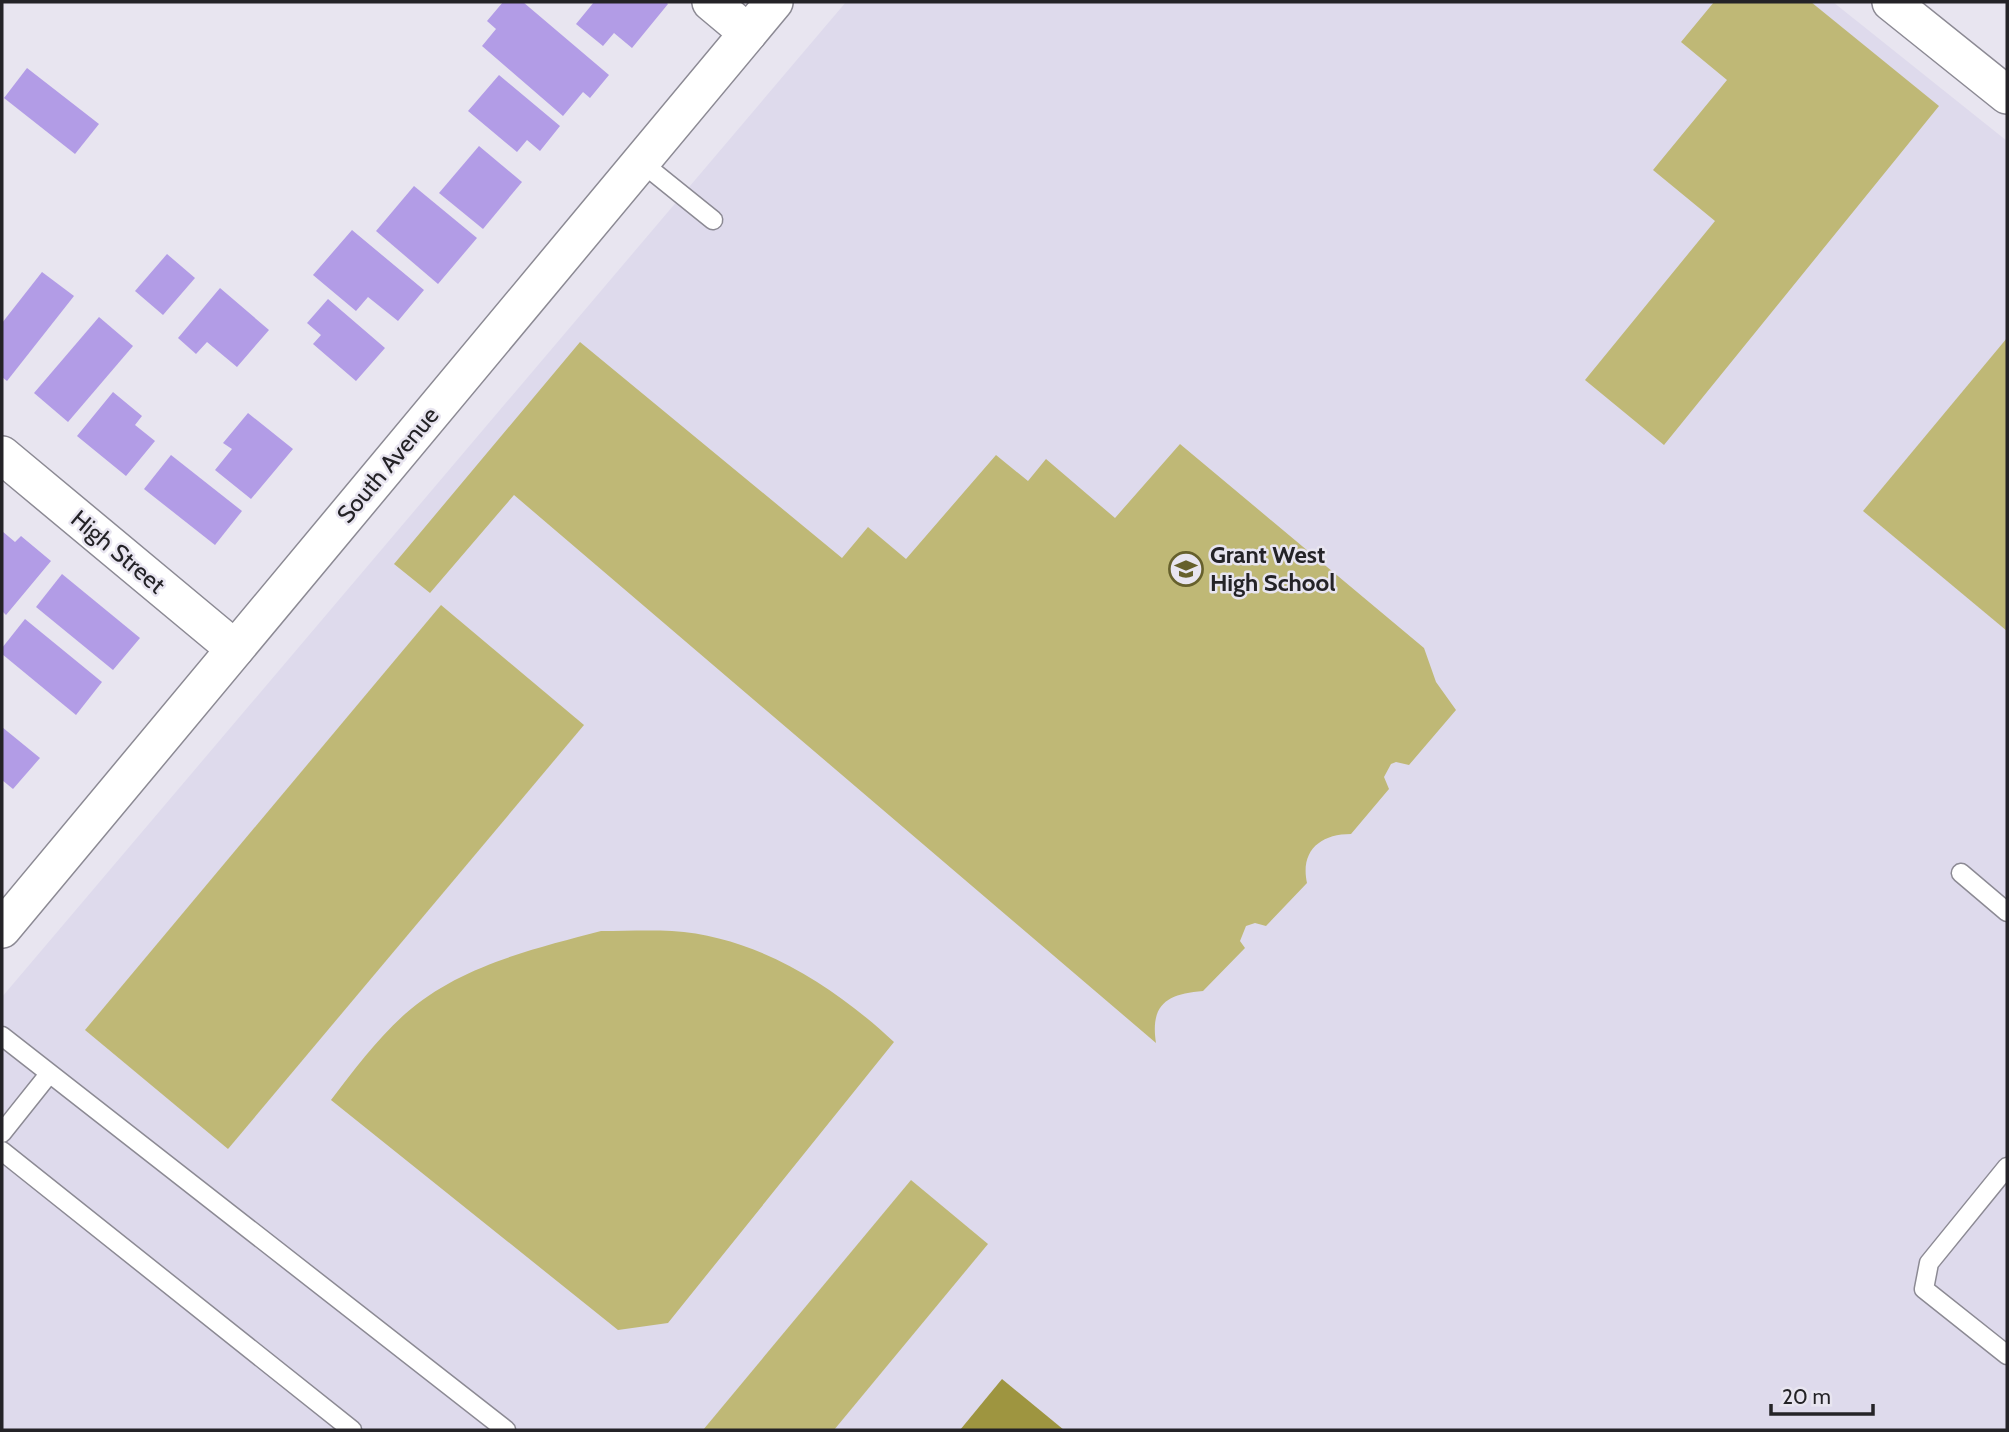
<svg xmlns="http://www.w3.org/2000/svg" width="2009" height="1432" font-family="Cabin,sans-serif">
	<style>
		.built { fill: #dedaec }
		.green { fill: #bfb876 }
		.water { fill: #9e9540 }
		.building { fill: #b29ce6 }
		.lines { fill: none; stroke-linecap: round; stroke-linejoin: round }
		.lane-casing { stroke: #8c8a94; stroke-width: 21 }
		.street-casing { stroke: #8c8a94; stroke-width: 40 }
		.lane { stroke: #fff; stroke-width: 18 }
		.street { stroke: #fff; stroke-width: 37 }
		.labels { text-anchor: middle; stroke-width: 5; stroke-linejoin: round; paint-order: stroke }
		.street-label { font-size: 24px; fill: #242327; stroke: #e8e5f0 }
		.poi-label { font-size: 24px; font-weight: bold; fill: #242327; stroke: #e8e5f0; text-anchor: start }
	</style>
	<rect width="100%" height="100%" fill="#e8e5f0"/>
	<polygon class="built" points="846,2 1833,2 2007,141 2007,1430 2,1430 2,997"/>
	<g class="green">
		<polygon points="1714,2 1811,2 1939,106 1664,445 1585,380 1715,221 1653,170 1727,80 1681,42"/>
		<polygon points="2007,338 2007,631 1863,511"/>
		<path d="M580,342L842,558L868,527L906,559L996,455L1028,481L1046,459L1115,518L1180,444L1424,648L1436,682L1456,710L1409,765L1396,762L1391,764L1384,777L1389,789L1351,834C1320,834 1300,851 1307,883L1266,926L1255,923L1246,926L1240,941L1245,948L1203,991C1167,994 1150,1004 1156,1043L514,495L430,593L394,564Z"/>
		<polygon points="441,605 584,725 228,1149 85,1030"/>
		<path d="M601,931C625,931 648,930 672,931C756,936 834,986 894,1042L668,1323L618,1330L331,1100C354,1070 377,1039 405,1014C459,966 533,949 601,931Z"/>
		<polygon points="911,1180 988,1244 834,1430 703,1430"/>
	</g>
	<polygon class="water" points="1002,1379 1064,1430 960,1430"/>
	<g class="building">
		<polygon points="503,2 523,2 609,75 590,98 583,92 563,116 482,46 496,29 487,21"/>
		<polygon points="594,2 666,2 668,4 632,48 614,33 603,46 576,24"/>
		<polygon points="27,68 99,124 75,154 4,98"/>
		<polygon points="499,75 560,126 540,151 527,140 517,152 468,111"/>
		<polygon points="479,146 522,182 483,229 439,193"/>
		<polygon points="414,186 477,238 438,284 376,231"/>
		<polygon points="352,230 424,290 398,321 368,297 356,311 313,275"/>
		<polygon points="167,254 195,278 163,315 135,291"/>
		<polygon points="42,272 74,296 7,381 2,377 2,323"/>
		<polygon points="220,288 269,330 237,367 207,342 196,354 178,338"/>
		<polygon points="328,299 385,348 356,381 313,344 321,335 307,323"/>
		<polygon points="99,317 133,346 68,422 34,393"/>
		<polygon points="113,392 142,416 135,425 155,441 126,476 77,436"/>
		<polygon points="248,413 293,449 251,499 215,470 232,449 223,443"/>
		<polygon points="171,455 242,511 215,545 144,489"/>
		<polygon points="2,531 15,542 21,536 51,561 6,615 2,611"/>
		<polygon points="62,574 140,638 113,670 36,607"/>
		<polygon points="25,619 102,682 76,715 2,654 2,648"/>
		<polygon points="2,727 40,758 13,789 2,780"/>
	</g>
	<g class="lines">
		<g class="lane-casing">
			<g id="lane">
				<polyline points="641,162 713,220"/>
				<polyline points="1961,873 2007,912"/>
				<polyline points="2,1036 506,1430"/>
				<polyline points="2,1133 49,1074"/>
				<polyline points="2,1151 352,1430"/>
				<polyline points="2007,1167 1929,1263 1924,1289 2007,1355"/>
			</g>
		</g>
		<g class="street-casing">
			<g id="street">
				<polyline points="711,2 748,33"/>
				<polyline points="1891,2 2007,95"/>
				<polyline points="2,455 235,649"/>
				<polyline points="2,929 774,2"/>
			</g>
		</g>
		<use href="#lane" class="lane"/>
		<use href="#street" class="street"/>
	</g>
	<defs>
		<g id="school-ring" transform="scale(1.75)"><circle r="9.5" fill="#e8e5f0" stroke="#66602c" stroke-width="1.5"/><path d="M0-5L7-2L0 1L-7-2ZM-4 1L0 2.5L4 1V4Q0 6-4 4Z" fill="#66602c"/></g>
	</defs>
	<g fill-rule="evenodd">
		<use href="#school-ring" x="1186" y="569"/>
	</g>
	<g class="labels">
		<g class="street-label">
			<text transform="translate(388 465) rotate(-50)" y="8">South Avenue</text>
			<text transform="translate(118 552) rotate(40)" y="8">High Street</text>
		</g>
		<g class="poi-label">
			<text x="1210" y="563">Grant West<tspan x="1210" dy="28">High School</tspan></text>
		</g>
	</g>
	<rect width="2009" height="1432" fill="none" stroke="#242327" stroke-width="7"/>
	<path d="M1771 1404v10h102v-10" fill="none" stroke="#242327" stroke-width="3.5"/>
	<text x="1782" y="1404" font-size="21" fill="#242327" stroke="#e8e5f0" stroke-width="5" paint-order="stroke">20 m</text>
</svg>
